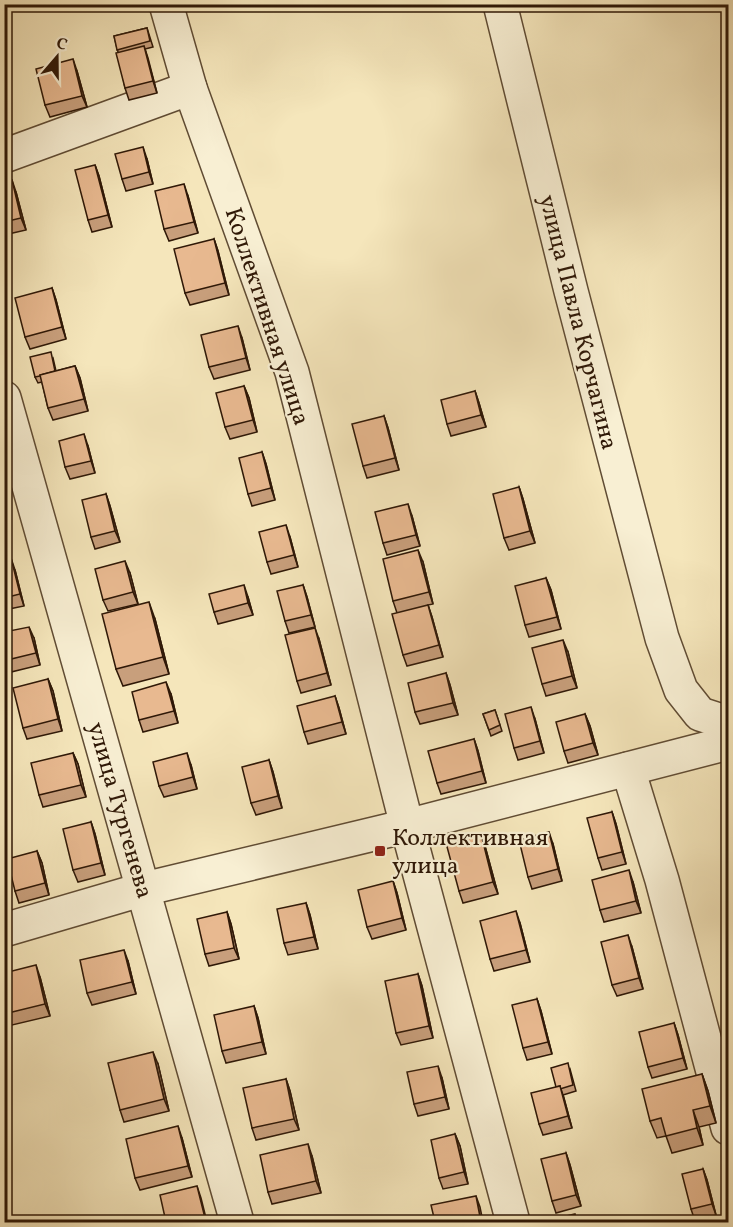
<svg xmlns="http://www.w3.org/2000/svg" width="733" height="1227" font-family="Vollkorn,serif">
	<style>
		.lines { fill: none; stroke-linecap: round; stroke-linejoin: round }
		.minor-casing { stroke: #604c34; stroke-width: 36 }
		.minor { stroke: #f8efd3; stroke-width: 33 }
		.wall { fill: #c89f7c; stroke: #2f1807; stroke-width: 1.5 }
		.shaded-wall { fill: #a28265; stroke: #2f1807; stroke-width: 1.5 }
		.building { fill: #e8b990; stroke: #2f1807; stroke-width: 1.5 }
		.poi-dot { fill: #8f2418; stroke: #f8efd3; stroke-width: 2 }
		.labels { text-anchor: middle; stroke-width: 4.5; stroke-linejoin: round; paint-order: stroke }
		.street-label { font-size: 24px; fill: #2f1807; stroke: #f8efd3 }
		.poi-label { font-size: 24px; fill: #2f1807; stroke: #f8efd3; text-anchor: start }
	</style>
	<rect width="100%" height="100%" fill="#f5e6bb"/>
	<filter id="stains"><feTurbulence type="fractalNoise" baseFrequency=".00333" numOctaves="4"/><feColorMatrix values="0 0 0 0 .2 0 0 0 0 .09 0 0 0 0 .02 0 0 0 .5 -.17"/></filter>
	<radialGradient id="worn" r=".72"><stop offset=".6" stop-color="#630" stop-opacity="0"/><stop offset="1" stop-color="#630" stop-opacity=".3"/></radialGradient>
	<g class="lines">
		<g class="minor-casing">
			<g id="minor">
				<polyline points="166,4 190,88 292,372 407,826 513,1222"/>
				<polyline points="500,4 571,291 662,638 681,690 700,714 728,723"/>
				<polyline points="4,156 190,88"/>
				<polyline points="4,398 237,1222"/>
				<polyline points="628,769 662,880 728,1128"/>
				<polyline points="4,930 144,889 407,826 728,743"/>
			</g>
		</g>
		<use href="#minor" class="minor"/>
	</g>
	<g class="wall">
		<polygon points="147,28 153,47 145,49 157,93 129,100 125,88 118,52 114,36"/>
		<polygon points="77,71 87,107 50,117 45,105"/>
		<polygon points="147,159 153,184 126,191 122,179"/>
		<polygon points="95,165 99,176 112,227 92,232 88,220"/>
		<polygon points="4,182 16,192 26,230 4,235"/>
		<polygon points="188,196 198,233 169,241 164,229"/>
		<polygon points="214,239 218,251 229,295 190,305 185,293"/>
		<polygon points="52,288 56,300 66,339 30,349 25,337"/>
		<polygon points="242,338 250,370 214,379 209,367"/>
		<polygon points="53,358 56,371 75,366 80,378 88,411 53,420 48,408 42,382 38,383 35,377"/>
		<polygon points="244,386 249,398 257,432 230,439 225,427"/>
		<polygon points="475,391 479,403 486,427 451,436 447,424"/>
		<polygon points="384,416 388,428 399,470 367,478 363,466"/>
		<polygon points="88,446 95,473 70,479 65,467"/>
		<polygon points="262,452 266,464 275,500 252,506 248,494"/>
		<polygon points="519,487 523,499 535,543 509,550 504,538"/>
		<polygon points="106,494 110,506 120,542 95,549 91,537"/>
		<polygon points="412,516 420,546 387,555 383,543"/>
		<polygon points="290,537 298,567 271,574 267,562"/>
		<polygon points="4,560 15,570 24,606 4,610"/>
		<polygon points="423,562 433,604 428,605 432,617 443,657 407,666 403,655 397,613 393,601"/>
		<polygon points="130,573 138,604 108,611 103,600"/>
		<polygon points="546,578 551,590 561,629 529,637 525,625"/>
		<polygon points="303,585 307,597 315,627 289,633 285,621"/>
		<polygon points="248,597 253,615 218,624 214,612"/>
		<polygon points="155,619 169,674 123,686 116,669"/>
		<polygon points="34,638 40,665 11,672 7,660"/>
		<polygon points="319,639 331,685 301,693 297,681"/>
		<polygon points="568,652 577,688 546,696 542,684"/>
		<polygon points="446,673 450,685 458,715 420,724 415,712"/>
		<polygon points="48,679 53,691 62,731 27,739 23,728"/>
		<polygon points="171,694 178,723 143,732 139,720"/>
		<polygon points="335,696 339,708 346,734 308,744 304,732"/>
		<polygon points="495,710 502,731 491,736 483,714"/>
		<polygon points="585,714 590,726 598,755 568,763 564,751"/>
		<polygon points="535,719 544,753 518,760 514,748"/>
		<polygon points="474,739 478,751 486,783 441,794 437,783"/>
		<polygon points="73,753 78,764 86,797 43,807 39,795"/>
		<polygon points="269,760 273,772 282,808 256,815 251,803"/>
		<polygon points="191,765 197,789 164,797 159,786"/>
		<polygon points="612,812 616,824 626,864 602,870 598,858"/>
		<polygon points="91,822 95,834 105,875 78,882 73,870"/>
		<polygon points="553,844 562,881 532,889 528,877"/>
		<polygon points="485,846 498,894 463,903 459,891"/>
		<polygon points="37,851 42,863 49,895 19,903 15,891"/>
		<polygon points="393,881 397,893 406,930 372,939 367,927"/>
		<polygon points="633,882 641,913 604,922 600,910"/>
		<polygon points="306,903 310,915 318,949 288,955 284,943"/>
		<polygon points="227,912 231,924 239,959 209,966 205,954"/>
		<polygon points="520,923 530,962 494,971 490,959"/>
		<polygon points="632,947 643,989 617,996 612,985"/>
		<polygon points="128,961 136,994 92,1005 87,993"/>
		<polygon points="4,973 40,977 50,1016 8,1026 4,1017"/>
		<polygon points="418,974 422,986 433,1038 401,1045 396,1033"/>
		<polygon points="537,999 541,1011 552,1054 527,1060 523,1048"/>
		<polygon points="254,1006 258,1018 266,1054 226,1063 222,1051"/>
		<polygon points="674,1023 678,1035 687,1069 652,1078 648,1067"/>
		<polygon points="158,1064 169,1111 124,1122 120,1110"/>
		<polygon points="570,1069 576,1091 563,1095 572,1128 543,1135 539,1124 556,1087"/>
		<polygon points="702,1074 708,1091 716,1123 699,1127 703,1145 672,1153 666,1136 657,1138 650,1121"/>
		<polygon points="442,1078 449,1109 418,1116 414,1104"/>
		<polygon points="286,1079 290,1091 299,1130 256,1140 252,1128"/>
		<polygon points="455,1134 460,1146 468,1184 443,1189 439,1178"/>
		<polygon points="182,1138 192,1177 140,1190 135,1178"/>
		<polygon points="566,1153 570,1165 581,1206 556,1213 552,1201"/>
		<polygon points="312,1156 321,1193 272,1204 268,1192"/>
		<polygon points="703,1169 707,1180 716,1215 695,1221 691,1209"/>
	</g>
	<g class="shaded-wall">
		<polygon points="144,46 148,58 157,93 153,81"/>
		<polygon points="73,59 77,71 87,107 82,96"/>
		<polygon points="143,147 147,159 153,184 149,172"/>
		<polygon points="95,165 99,176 112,227 108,215"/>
		<polygon points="12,180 16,192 26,230 21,218"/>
		<polygon points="184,184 188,196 198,233 194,222"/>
		<polygon points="214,239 218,251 229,295 225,283"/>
		<polygon points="52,288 56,300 66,339 62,327"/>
		<polygon points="238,326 242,338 250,370 246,358"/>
		<polygon points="75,366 80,378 88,411 84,399"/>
		<polygon points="244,386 249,398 257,432 253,420"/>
		<polygon points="475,391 479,403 486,427 481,415"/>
		<polygon points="384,416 388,428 399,470 395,458"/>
		<polygon points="84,434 88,446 95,473 91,461"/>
		<polygon points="262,452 266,464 275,500 271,488"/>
		<polygon points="519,487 523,499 535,543 530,531"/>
		<polygon points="106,494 110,506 120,542 115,531"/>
		<polygon points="408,504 412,516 420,546 416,535"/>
		<polygon points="286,525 290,537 298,567 294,555"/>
		<polygon points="418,550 423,562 433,604 429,592"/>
		<polygon points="11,558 15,570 24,606 20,594"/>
		<polygon points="125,561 130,573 138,604 133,592"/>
		<polygon points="546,578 551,590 561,629 557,617"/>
		<polygon points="244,585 248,597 253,615 248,603"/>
		<polygon points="303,585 307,597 315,627 311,615"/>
		<polygon points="149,602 155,619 169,674 163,657"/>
		<polygon points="428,605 432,617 443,657 439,645"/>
		<polygon points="29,627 34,638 40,665 36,653"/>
		<polygon points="315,628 319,639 331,685 327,673"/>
		<polygon points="563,640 568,652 577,688 572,676"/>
		<polygon points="446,673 450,685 458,715 453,703"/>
		<polygon points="48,679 53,691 62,731 58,719"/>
		<polygon points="166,682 171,694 178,723 174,711"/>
		<polygon points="335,696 339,708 346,734 342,722"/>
		<polygon points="531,707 535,719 544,753 540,741"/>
		<polygon points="585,714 590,726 598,755 593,743"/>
		<polygon points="474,739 478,751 486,783 482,771"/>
		<polygon points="73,753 78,764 86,797 81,785"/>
		<polygon points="187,753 191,765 197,789 193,777"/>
		<polygon points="269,760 273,772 282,808 278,796"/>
		<polygon points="612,812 616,824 626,864 622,852"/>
		<polygon points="91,822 95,834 105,875 101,863"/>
		<polygon points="549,832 553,844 562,881 558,869"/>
		<polygon points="481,834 485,846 498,894 493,882"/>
		<polygon points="37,851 42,863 49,895 45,883"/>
		<polygon points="629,870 633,882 641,913 636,901"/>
		<polygon points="393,881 397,893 406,930 402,918"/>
		<polygon points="306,903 310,915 318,949 314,937"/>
		<polygon points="516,911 520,923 530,962 526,950"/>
		<polygon points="227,912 231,924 239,959 234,948"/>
		<polygon points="628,935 632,947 643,989 639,978"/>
		<polygon points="124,950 128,961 136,994 132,982"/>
		<polygon points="36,965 40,977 50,1016 45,1004"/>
		<polygon points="418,974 422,986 433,1038 429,1026"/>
		<polygon points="537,999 541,1011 552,1054 548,1042"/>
		<polygon points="254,1006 258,1018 266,1054 262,1042"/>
		<polygon points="674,1023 678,1035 687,1069 683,1058"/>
		<polygon points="153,1052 158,1064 169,1111 164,1099"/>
		<polygon points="438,1066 442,1078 449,1109 445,1097"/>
		<polygon points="702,1074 708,1091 716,1123 710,1106"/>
		<polygon points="286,1079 290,1091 299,1130 294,1119"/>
		<polygon points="560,1086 564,1098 572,1128 568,1116"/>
		<polygon points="693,1110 699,1127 703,1145 697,1128"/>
		<polygon points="178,1126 182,1138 192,1177 188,1166"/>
		<polygon points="455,1134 460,1146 468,1184 464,1172"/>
		<polygon points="308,1144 312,1156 321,1193 316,1181"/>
		<polygon points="566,1153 570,1165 581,1206 576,1195"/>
		<polygon points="703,1169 707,1180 716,1215 712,1204"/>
		<polygon points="197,1186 201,1198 207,1222 206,1222"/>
		<polygon points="476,1196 480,1207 483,1222 481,1222"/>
	</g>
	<g class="building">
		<polygon points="147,28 150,41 117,50 114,36"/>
		<polygon points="144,46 153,81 125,88 116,53"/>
		<polygon points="73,59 82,96 45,105 36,69"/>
		<polygon points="143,147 149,172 122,179 115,154"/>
		<polygon points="95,165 108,215 88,220 75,170"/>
		<polygon points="12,180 21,218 4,222 4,182"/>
		<polygon points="184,184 194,222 164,229 155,191"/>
		<polygon points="214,239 225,283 185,293 174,249"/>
		<polygon points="52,288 62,327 25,337 15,298"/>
		<polygon points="238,326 246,358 209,367 201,335"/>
		<polygon points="51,352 55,371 40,375 40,376 35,377 30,357"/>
		<polygon points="75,366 84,399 48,408 40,375"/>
		<polygon points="244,386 253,420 225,427 216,393"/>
		<polygon points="475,391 481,415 447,424 441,400"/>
		<polygon points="384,416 395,458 363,466 352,424"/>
		<polygon points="84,434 91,461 65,467 59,441"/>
		<polygon points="262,452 271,488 248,494 239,458"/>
		<polygon points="519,487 530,531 504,538 493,494"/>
		<polygon points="106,494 115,531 91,537 82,500"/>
		<polygon points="408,504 416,535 383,543 375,512"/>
		<polygon points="286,525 294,555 267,562 259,532"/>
		<polygon points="418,550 429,592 393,601 383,559"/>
		<polygon points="11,558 20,594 4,598 4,560"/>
		<polygon points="125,561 133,592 103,600 95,569"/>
		<polygon points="546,578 557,617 525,625 515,586"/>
		<polygon points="244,585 248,603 214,612 209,594"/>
		<polygon points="303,585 311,615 285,621 277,591"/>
		<polygon points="149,602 163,657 116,669 102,614"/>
		<polygon points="428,605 439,645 403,655 392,614"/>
		<polygon points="29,627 36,653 7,660 4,651 4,632"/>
		<polygon points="315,628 327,673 297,681 285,635"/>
		<polygon points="563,640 572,676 542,684 532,648"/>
		<polygon points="446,673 453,703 415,712 408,683"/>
		<polygon points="48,679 58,719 23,728 13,688"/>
		<polygon points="166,682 174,711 139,720 132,692"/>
		<polygon points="335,696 342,722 304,732 297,706"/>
		<polygon points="531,707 540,741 514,748 505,714"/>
		<polygon points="495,710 500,725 489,730 483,714"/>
		<polygon points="585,714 593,743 564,751 556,722"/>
		<polygon points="474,739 482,771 437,783 428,751"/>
		<polygon points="73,753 81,785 39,795 31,763"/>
		<polygon points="187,753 193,777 159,786 153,762"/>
		<polygon points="269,760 278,796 251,803 242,767"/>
		<polygon points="612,812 622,852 598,858 587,818"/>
		<polygon points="91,822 101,863 73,870 63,829"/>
		<polygon points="549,832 558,869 528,877 519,840"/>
		<polygon points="481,834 493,882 459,891 446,843"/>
		<polygon points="37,851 45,883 15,891 7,859"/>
		<polygon points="629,870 636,901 600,910 592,880"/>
		<polygon points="393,881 402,918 367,927 358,890"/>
		<polygon points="306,903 314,937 284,943 277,909"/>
		<polygon points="516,911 526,950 490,959 480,921"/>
		<polygon points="227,912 234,948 205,954 197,919"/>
		<polygon points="628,935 639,978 612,985 601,942"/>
		<polygon points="124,950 132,982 87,993 80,960"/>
		<polygon points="36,965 45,1004 4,1014 4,973"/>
		<polygon points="418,974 429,1026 396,1033 385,981"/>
		<polygon points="537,999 548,1042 523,1048 512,1005"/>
		<polygon points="254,1006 262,1042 222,1051 214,1015"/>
		<polygon points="674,1023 683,1058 648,1067 639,1032"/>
		<polygon points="153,1052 164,1099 120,1110 108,1063"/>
		<polygon points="568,1063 573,1085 560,1089 560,1086 556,1087 551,1068"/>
		<polygon points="438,1066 445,1097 414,1104 407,1072"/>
		<polygon points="702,1074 710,1106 693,1110 697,1128 666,1136 661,1118 650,1121 642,1089"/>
		<polygon points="286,1079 294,1119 252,1128 243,1088"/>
		<polygon points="560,1086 568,1116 539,1124 531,1093"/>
		<polygon points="178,1126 188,1166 135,1178 126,1139"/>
		<polygon points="455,1134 464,1172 439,1178 431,1140"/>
		<polygon points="308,1144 316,1181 268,1192 260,1155"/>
		<polygon points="566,1153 576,1195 552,1201 541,1159"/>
		<polygon points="703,1169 712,1204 691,1209 682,1174"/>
		<polygon points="197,1186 206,1222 166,1222 160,1195"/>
		<polygon points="476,1196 481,1222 435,1222 431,1205"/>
		<polygon points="575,1214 577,1222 550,1222 549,1220"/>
		<polygon points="318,1216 319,1222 287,1222"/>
	</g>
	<rect class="poi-dot" x="374" y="845" width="12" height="12" rx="3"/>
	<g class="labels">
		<g class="street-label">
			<text transform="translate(268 316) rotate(72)" y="8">Коллективная улица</text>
			<text transform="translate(579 322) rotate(76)" y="8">улица Павла Корчагина</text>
			<text transform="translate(121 810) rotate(74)" y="8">улица Тургенева</text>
		</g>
		<g class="poi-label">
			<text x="392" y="845">Коллективная<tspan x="392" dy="28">улица</tspan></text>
		</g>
	</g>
	<rect width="733" height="1227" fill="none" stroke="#f5e6bb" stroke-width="24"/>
	<rect x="6" y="6" width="721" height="1215" fill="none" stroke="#2f1807" stroke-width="3"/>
	<rect x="12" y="12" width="709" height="1203" fill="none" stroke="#2f1807" stroke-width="1.5"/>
	<g transform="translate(57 57) rotate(20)" stroke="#f8efd3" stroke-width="4.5" paint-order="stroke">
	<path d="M0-4.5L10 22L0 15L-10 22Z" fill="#2f1807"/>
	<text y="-9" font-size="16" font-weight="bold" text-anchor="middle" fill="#2f1807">С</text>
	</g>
	<rect width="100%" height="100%" filter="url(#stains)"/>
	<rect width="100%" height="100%" fill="url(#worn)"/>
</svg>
